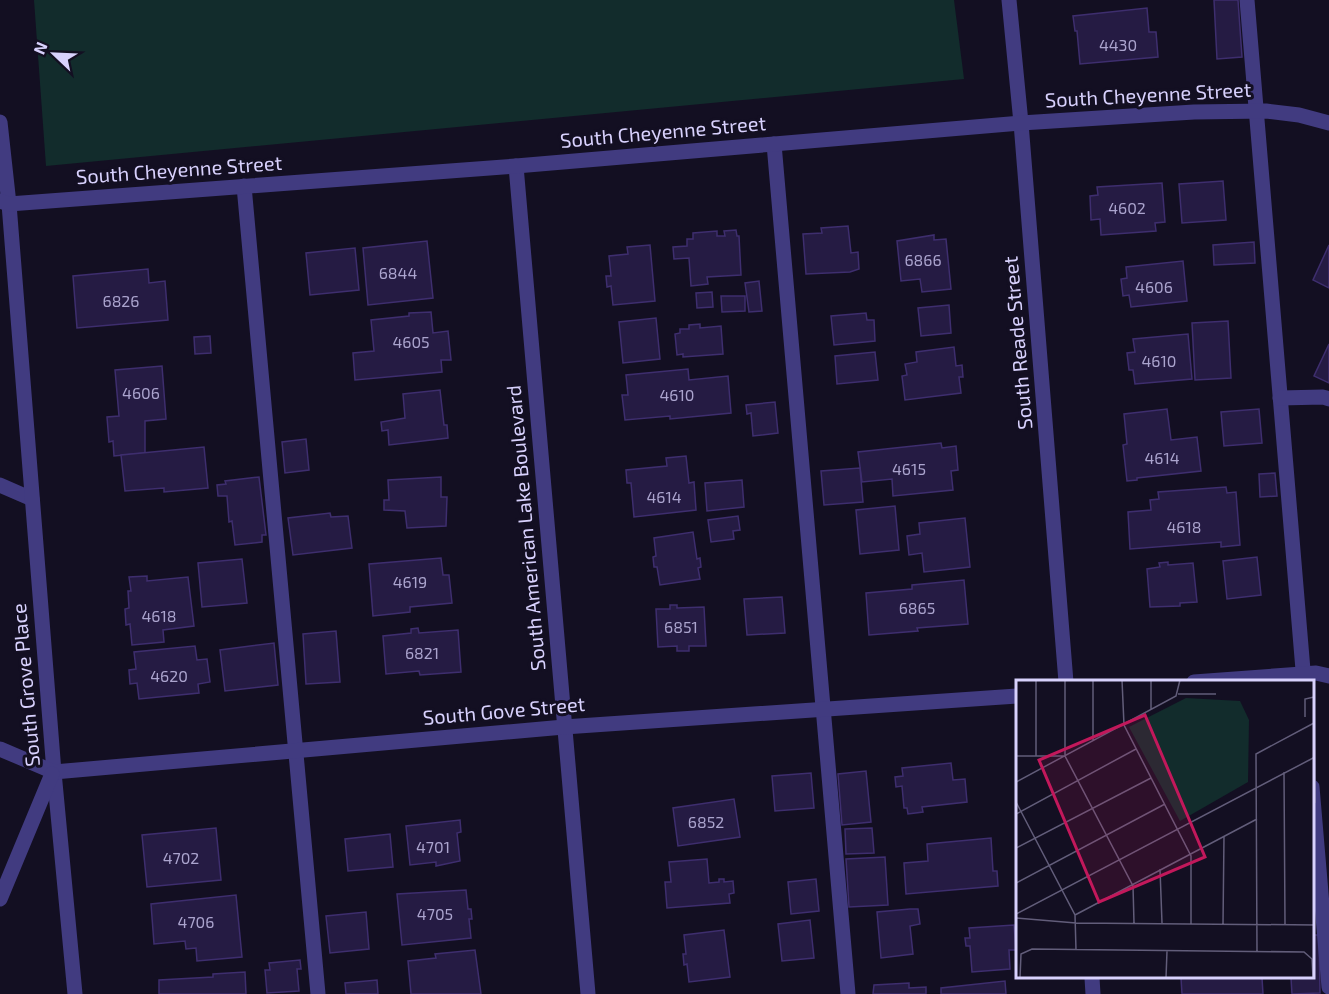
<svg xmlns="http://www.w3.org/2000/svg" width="1329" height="994" font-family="'Exo 2',sans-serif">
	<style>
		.green { fill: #122c2c }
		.building { fill: #251b43; stroke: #3e2e6e; stroke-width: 1.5 }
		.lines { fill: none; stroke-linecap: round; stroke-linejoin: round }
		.lane { stroke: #413b80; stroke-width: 15 }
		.street { stroke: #413b80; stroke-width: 15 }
		.labels { text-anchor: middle; stroke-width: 6; stroke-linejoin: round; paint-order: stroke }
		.number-label { font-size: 16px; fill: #aba4ce }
		.street-label { font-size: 20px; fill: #d8d1fd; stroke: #130f22 }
		.inset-road { fill: none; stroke: #625d7a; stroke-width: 1.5 }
		.view { fill: #c2185b; fill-opacity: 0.15; stroke: #c2185b; stroke-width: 3 }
		.inset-edge { fill: none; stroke: #d8d1fd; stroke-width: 3 }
	</style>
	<rect width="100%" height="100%" fill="#130f22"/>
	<polygon class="green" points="34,0 954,0 964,79 46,166"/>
	<g class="building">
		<polygon points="1214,0 1238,0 1242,57 1217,59"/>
		<polygon points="1147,8 1149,32 1156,32 1158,57 1080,64 1077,31 1075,31 1073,16"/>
		<polygon points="1223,181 1226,220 1182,223 1179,184"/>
		<polygon points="1162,183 1165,222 1155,223 1156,231 1101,235 1100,219 1091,220 1090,196 1098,195 1097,187"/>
		<polygon points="848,226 851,253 858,252 859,269 850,272 806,274 803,234 822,233 821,228"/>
		<polygon points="736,230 737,236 739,236 741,275 707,277 708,284 691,286 689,258 674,259 673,247 687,246 687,239 693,239 693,233 717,231 717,236 725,236 724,231"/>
		<polygon points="934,235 934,240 946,239 951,289 922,292 920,279 901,281 897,241"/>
		<polygon points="427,241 433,298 368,305 363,248"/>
		<polygon points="1254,242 1255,263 1214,265 1213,245"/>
		<polygon points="650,245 655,301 613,305 611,286 607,287 606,276 611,276 609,256 628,254 627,247"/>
		<polygon points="1329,245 1329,288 1313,280"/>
		<polygon points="355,248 359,290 310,295 306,253"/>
		<polygon points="1183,261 1187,301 1131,307 1129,295 1123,296 1121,279 1127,278 1126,267"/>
		<polygon points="148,269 149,283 165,281 168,320 77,328 73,276"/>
		<polygon points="759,281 762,311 749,312 745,283"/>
		<polygon points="712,292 713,307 697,308 696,293"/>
		<polygon points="721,296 745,296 745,311 722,312"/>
		<polygon points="949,305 951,333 921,336 918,308"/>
		<polygon points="431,312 433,333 448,331 451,360 441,360 442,372 355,380 353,353 374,351 371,320 409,316 409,313"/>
		<polygon points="866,313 867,320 874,320 875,341 834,345 831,316"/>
		<polygon points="656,318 660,359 623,363 619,322"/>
		<polygon points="1228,321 1231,378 1195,380 1192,323"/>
		<polygon points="700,324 700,328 721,326 723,354 683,357 683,354 677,355 675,334 680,333 680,329 689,329 689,325"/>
		<polygon points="1188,334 1192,379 1135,384 1133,370 1129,370 1127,353 1135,352 1133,339"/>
		<polygon points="210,336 211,353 195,354 194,337"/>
		<polygon points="1329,344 1329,383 1314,376"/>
		<polygon points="954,347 956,366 962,365 963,377 959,377 961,393 905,400 902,376 907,375 905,364 917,362 916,352"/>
		<polygon points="875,352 878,380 837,384 835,356"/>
		<polygon points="162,366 166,419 145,421 145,453 114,456 113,441 109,442 107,417 119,416 115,370"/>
		<polygon points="688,369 689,380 728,376 731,413 670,419 670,416 625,420 622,395 628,395 626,375"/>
		<polygon points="440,390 444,425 447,425 448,438 389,445 388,430 382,431 381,422 405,418 403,394"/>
		<polygon points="775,402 778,433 753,436 751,413 747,414 746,405"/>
		<polygon points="1167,409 1171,440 1197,437 1201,471 1137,478 1137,480 1127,481 1123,445 1127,444 1124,414"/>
		<polygon points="1259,409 1262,443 1224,446 1221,412"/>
		<polygon points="306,439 309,470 285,473 282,442"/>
		<polygon points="941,443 942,448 956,446 958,470 951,471 953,490 893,496 892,479 862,482 858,452"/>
		<polygon points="204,447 208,488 164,492 164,488 125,491 121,455"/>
		<polygon points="686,456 689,483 694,482 696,510 634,517 631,483 627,483 626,470 667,466 666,458"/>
		<polygon points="860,468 863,502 824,505 821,471"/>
		<polygon points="1275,473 1277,496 1260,497 1259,474"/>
		<polygon points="259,477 266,535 262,535 262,542 235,545 232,521 229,522 227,496 218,496 217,485 226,484 225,481"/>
		<polygon points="441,477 441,497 447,497 446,526 407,528 405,511 384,510 384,500 389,500 388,480"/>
		<polygon points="742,480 744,507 707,511 705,483"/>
		<polygon points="1226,487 1227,493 1236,492 1240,545 1221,547 1221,542 1130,549 1128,512 1151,510 1150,500 1159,499 1158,492"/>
		<polygon points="895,506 899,550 860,554 856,510"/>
		<polygon points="330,513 331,517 348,516 352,548 293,555 288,518"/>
		<polygon points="738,516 740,530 733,531 734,539 711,542 708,520"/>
		<polygon points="965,518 970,567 924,572 922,553 909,555 907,536 920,534 919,523"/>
		<polygon points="693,532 697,559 700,558 701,567 698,568 700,579 660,585 657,567 654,567 653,557 656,556 654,538"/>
		<polygon points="1257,557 1261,595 1227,599 1223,561"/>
		<polygon points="441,558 443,575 449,575 452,603 410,607 410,612 373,616 369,564"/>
		<polygon points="242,559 247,603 202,607 198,563"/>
		<polygon points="1168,562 1168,565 1193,563 1197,602 1180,603 1180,606 1150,607 1147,569 1160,567 1159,563"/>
		<polygon points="147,576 147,581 188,577 194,626 163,630 164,642 132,645 130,624 126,625 125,609 129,608 128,591 131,591 129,577"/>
		<polygon points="964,580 968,624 917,628 918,631 869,635 866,593 912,589 912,585"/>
		<polygon points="782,597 785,633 747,635 744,599"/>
		<polygon points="670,605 677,605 677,608 704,607 706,646 689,646 689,651 677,651 677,646 658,647 656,609 670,609"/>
		<polygon points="418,628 419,633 458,630 461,672 420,675 419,671 386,674 383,636 411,633 411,629"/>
		<polygon points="336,631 340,682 306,684 303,634"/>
		<polygon points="274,643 278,685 225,691 220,650"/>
		<polygon points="195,646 197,660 207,659 210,682 198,684 199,693 139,699 137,683 130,684 129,670 136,669 134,652"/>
		<polygon points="951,763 953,780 965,779 967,802 922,807 923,812 908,814 907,808 904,808 902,786 896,787 895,777 903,776 902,768"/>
		<polygon points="866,771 871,822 842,825 838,774"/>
		<polygon points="811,773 814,808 775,811 772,776"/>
		<polygon points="734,799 740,837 678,846 673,808"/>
		<polygon points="460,820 461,832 457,833 460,861 436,866 436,862 410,865 406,826"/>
		<polygon points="216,828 221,880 147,887 142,835"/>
		<polygon points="872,828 874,853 846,854 845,829"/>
		<polygon points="390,834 393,867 348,871 345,839"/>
		<polygon points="991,838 993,871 997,871 998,886 906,894 904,863 928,861 927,844"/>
		<polygon points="885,857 888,905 849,907 846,859"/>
		<polygon points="707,859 709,883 719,882 719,879 724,879 724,882 733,881 734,893 729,894 730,903 667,908 665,882 671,882 669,862"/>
		<polygon points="816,879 819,911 791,914 788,882"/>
		<polygon points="466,890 468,909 471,909 472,919 469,919 471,938 402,945 397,894"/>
		<polygon points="236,895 242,957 197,961 196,948 186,949 185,941 154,944 151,904"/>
		<polygon points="910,909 918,909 920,924 910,926 913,954 881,958 877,912"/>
		<polygon points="366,912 369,949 330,953 326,916"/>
		<polygon points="810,920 814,958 782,961 778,924"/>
		<polygon points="1014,925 1016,950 1009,950 1010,969 972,972 970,946 966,946 965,938 970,938 969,928"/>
		<polygon points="724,930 730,977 689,982 687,964 684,965 683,954 686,954 684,935"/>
		<polygon points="1312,935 1319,935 1320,993 1292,994 1291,978 1287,978 1312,978"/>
		<polygon points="475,950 481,994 411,994 408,961 436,958 435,954"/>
		<polygon points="300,960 301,969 297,969 299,991 267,993 265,970 270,970 269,963"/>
		<polygon points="245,972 246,994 159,994 159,980 213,977 213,974"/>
		<polygon points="1181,978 1262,978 1263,994 1182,994"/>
		<polygon points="377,980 378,994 346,994 345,983"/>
		<polygon points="1005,981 1006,994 941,994 941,988"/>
		<polygon points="909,983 909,988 926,987 926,994 873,994 874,985"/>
	</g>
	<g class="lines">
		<g class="lane">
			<polyline points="1247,0 1304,682"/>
			<polyline points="774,144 848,994"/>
			<polyline points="244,186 318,994"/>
			<polyline points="1280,398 1323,397 1329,399"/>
			<polyline points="0,485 32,499"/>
			<polyline points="1312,787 1329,987"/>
		</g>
		<g class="street">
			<polyline points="1009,0 1021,123 1066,682"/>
			<polyline points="0,122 9,204 54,772 75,994"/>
			<polyline points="516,166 588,994"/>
			<polyline points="0,201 9,204 516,166 1021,123 1194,112 1266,111 1299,115 1329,123"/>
			<polyline points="1194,682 1316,673 1329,676"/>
			<polyline points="0,749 54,772 564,727 1017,696"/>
			<polyline points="0,899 52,774"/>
			<polyline points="1092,978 1093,994"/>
		</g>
	</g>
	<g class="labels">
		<g class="number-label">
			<text x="1118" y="51">4430</text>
			<text x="1127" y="214">4602</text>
			<text x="923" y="266">6866</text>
			<text x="398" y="279">6844</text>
			<text x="1154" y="293">4606</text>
			<text x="121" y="307">6826</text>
			<text x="411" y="348">4605</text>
			<text x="1159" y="367">4610</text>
			<text x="141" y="399">4606</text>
			<text x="677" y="401">4610</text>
			<text x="1162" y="464">4614</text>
			<text x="909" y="475">4615</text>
			<text x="664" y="503">4614</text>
			<text x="1184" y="533">4618</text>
			<text x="410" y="588">4619</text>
			<text x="917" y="614">6865</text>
			<text x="159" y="622">4618</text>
			<text x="681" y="633">6851</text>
			<text x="422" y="659">6821</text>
			<text x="169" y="682">4620</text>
			<text x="706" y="828">6852</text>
			<text x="433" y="853">4701</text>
			<text x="181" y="864">4702</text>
			<text x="435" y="920">4705</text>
			<text x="196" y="928">4706</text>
		</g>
		<g class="street-label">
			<text transform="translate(1148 95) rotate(-3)" y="7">South Cheyenne Street</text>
			<text transform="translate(663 132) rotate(-5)" y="7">South Cheyenne Street</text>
			<text transform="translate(179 170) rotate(-4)" y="7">South Cheyenne Street</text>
			<text transform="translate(1018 343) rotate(-95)" y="7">South Reade Street</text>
			<text transform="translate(526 528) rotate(-95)" y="7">South American Lake Boulevard</text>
			<text transform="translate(26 685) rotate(-95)" y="7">South Grove Place</text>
			<text transform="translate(504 711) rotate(-5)" y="7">South Gove Street</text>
		</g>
	</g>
	<g transform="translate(1016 680)">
		<rect width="298" height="298" fill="#130f22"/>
		<path d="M170,18L224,21L233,40L232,102L164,141L113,47Z" fill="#122c2c"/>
		<path class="inset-road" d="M20,0V76M49,0V76L117,206L118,243M77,0V61M106,0L108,45L175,176V244M135,0V30M298,0L299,123M162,14H200M289,37V19L298,17M0,76H48M268,92L269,244M0,102L160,16L164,0M0,122L59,235L60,270M0,134L120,69M0,168L135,98M144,189L146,243M0,203L149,124M0,234L299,77M59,235L241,139M0,238L60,243L299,245M207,244L208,156M241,271L240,74L298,43M4,298L5,274L16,269L288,272L296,279L297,298M150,298L151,271"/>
		<path class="view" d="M129,35L189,177L83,222L23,80Z"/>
		<rect width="298" height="298" class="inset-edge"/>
	</g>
	<g transform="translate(54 54) rotate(293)" stroke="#130f22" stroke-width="4.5" paint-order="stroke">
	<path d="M0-4.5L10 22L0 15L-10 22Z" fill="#d8d1fd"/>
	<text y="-9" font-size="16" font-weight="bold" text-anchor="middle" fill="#d8d1fd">N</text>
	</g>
</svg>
